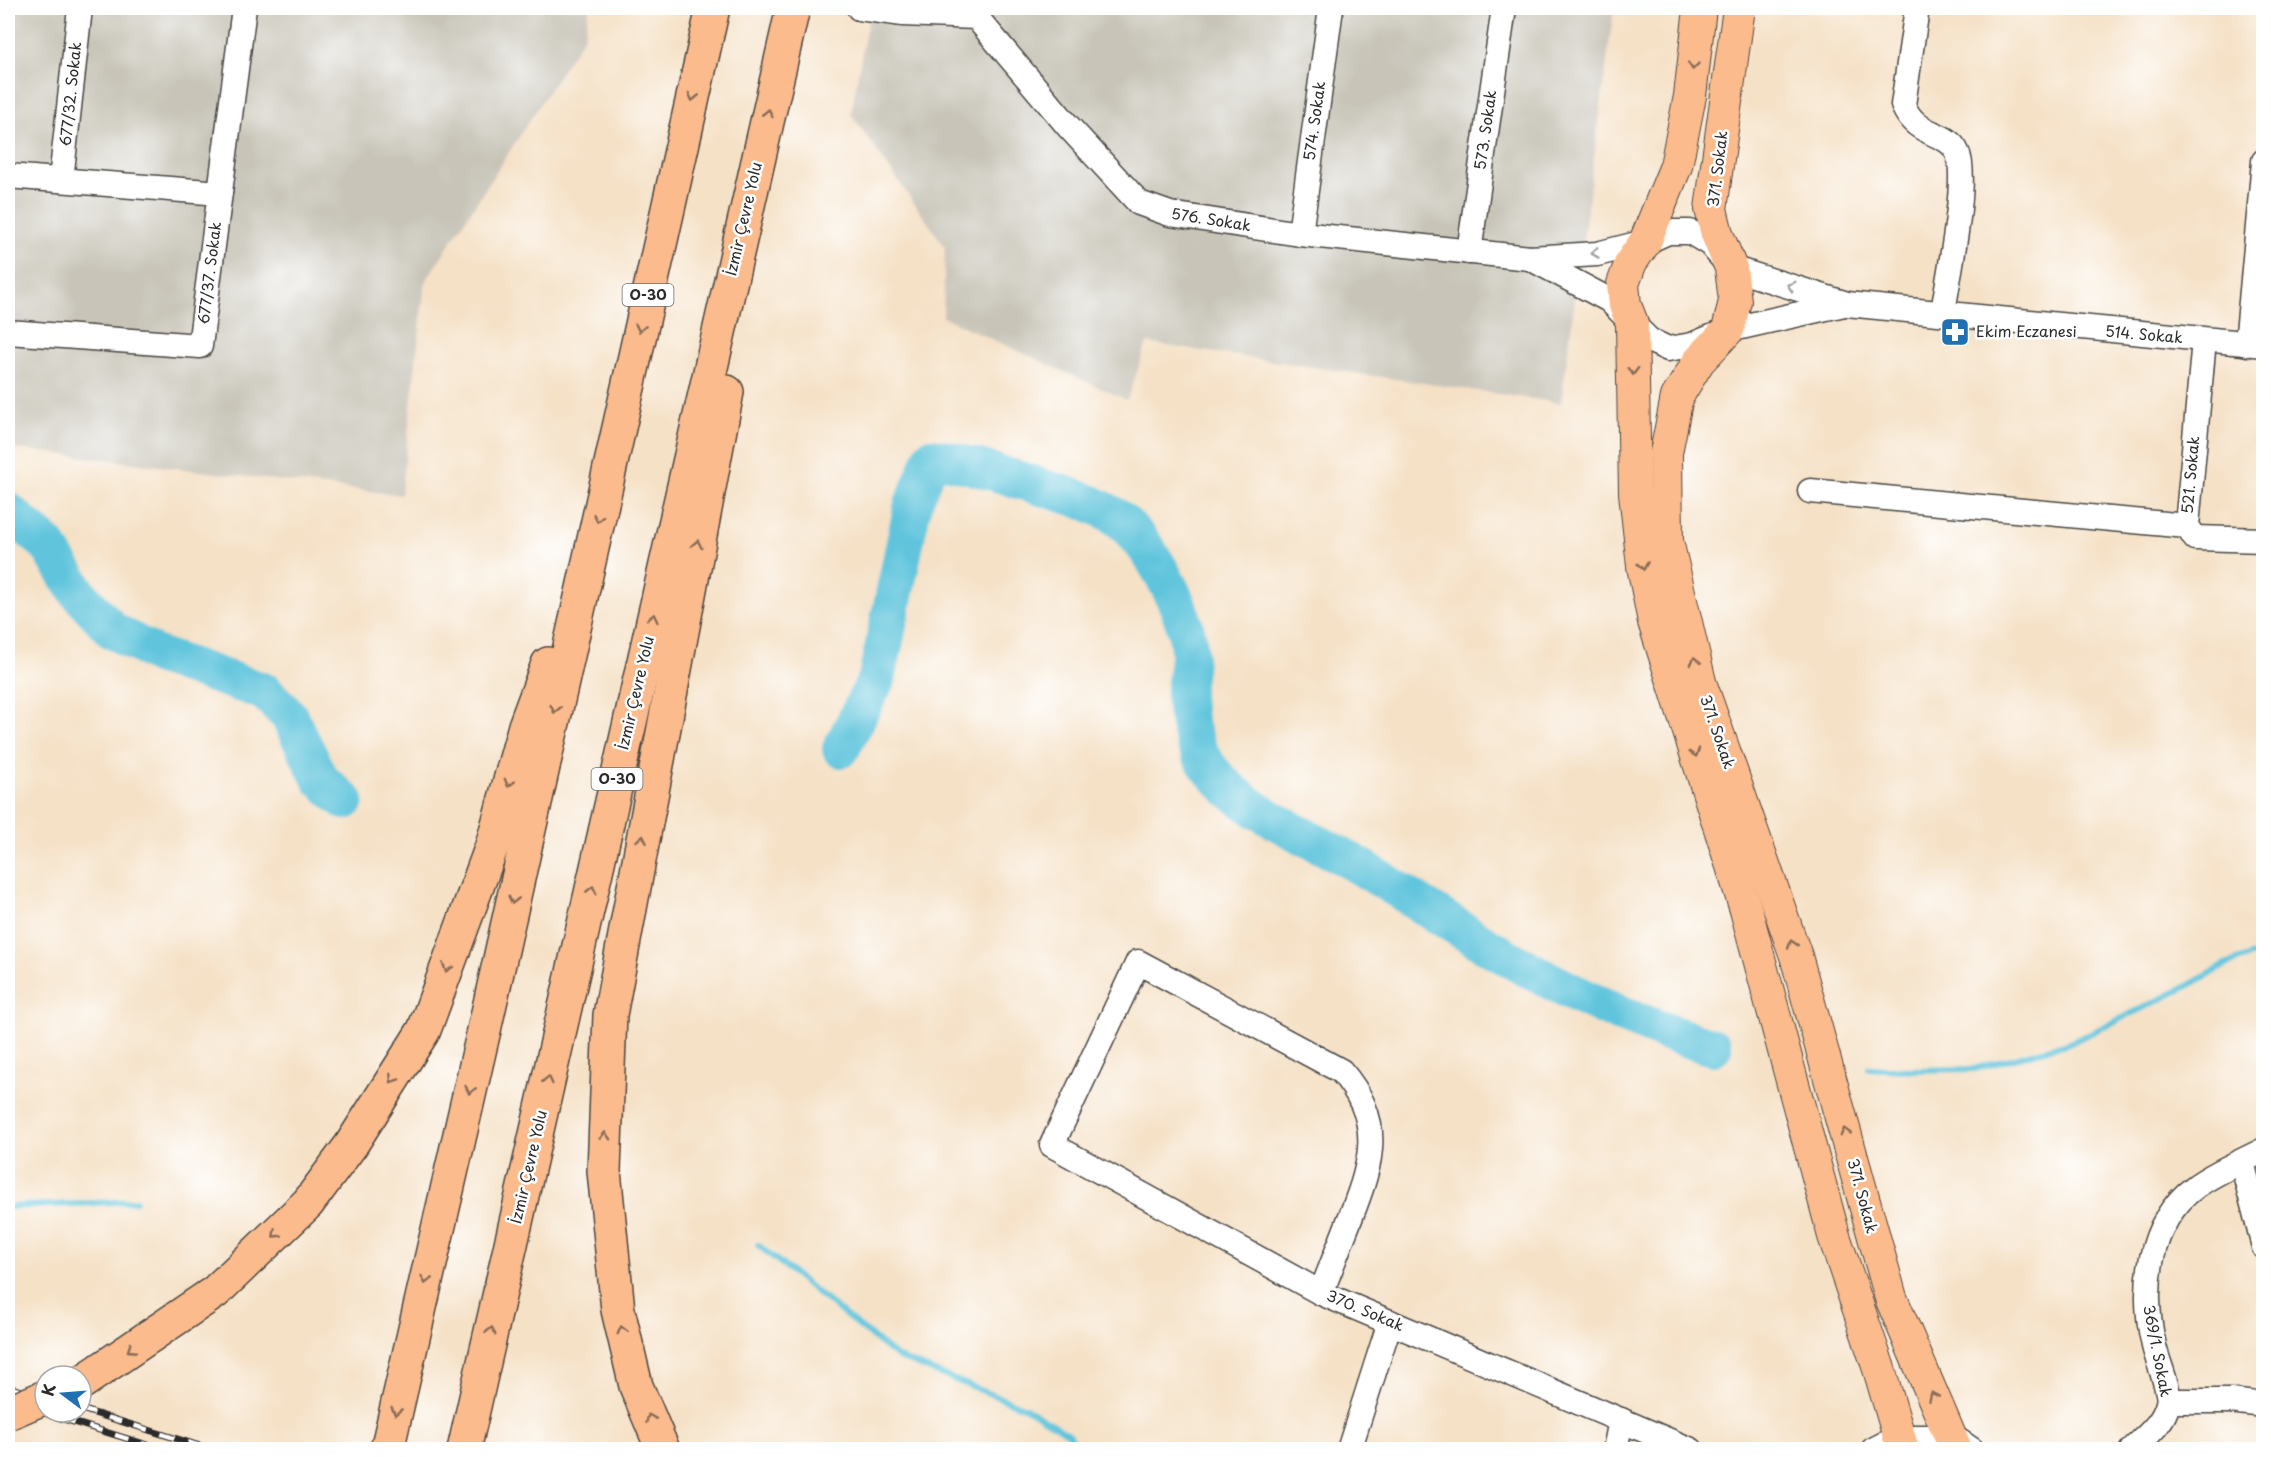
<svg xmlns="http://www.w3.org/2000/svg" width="2271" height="1457" font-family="'Playpen Sans',sans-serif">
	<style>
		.industrial { fill: #c8c4b8 }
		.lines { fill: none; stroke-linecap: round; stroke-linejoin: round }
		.stream { stroke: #5fc4dc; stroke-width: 6 }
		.river { stroke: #5fc4dc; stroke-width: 38 }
		.minor-casing { stroke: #494642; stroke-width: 27 }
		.major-casing { stroke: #494642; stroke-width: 34 }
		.highway-casing { stroke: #494642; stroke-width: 36 }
		.minor { stroke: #fff; stroke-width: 24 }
		.major { stroke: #fbbb8d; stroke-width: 32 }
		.highway { stroke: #fbbb8d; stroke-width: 33 }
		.rail-casing { stroke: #2b2b2b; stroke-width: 7 }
		.rail { stroke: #fff; stroke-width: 4.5; stroke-dasharray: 14; stroke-linecap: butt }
		.highway-bridge-casing { stroke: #494642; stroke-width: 36; stroke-linecap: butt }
		.highway-bridge { stroke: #fbbb8d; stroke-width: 33 }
		.oneway { stroke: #896c57 }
		.oneway2 { stroke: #a0a0a0 }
		.labels { text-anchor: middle; stroke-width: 5; stroke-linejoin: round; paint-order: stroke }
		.shield { fill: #fff; stroke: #6b6b6b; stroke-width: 1.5 }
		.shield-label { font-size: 14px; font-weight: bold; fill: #2b2b2b }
		.street-label { font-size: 15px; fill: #2b2b2b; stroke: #fff }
		.poi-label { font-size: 15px; fill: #2b2b2b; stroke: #fff; text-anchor: start }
	</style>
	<rect width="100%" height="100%" fill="#fff"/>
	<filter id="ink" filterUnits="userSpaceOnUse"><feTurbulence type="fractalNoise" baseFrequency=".0167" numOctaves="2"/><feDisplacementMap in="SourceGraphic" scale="12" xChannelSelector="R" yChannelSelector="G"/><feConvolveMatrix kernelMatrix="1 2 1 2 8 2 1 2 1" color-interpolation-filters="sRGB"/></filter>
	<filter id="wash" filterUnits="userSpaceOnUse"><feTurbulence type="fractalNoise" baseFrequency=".008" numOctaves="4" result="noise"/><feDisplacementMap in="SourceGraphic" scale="24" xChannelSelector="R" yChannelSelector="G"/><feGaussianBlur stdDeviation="1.35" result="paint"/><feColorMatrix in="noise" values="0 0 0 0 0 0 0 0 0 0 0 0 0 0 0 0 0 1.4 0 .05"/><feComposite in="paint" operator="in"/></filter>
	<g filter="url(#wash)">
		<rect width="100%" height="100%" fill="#f5e1c6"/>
		<g class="industrial">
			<polygon points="8,8 589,8 584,36 425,282 401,495 8,448"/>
			<polygon points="870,8 1614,8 1561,403 1147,343 1127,400 943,317 945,247 851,114"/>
		</g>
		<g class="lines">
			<g class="stream">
				<polyline points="1869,1068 1906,1070 1974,1069 2072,1042 2180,990 2226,965 2264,951"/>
				<polyline points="8,1207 136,1201"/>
				<polyline points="758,1245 897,1357 1026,1408 1069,1434 1079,1450"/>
			</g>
			<g class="river">
				<polyline points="8,511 47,544 79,594 112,630 157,655 265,692 289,716 321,780 345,801"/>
				<path d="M841,749L877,678L913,504L932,457C970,464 1006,476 1044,488C1067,495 1092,502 1113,515C1147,536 1187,610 1189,649C1190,664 1186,677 1185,691C1185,718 1194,749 1211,770C1247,814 1308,836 1356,864C1421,903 1484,947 1551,981C1603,1008 1658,1031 1713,1047"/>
			</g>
		</g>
	</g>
	<g filter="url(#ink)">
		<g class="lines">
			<g class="minor-casing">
				<g id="minor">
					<polyline points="859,8 903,14 976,17 1068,126 1139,203 1170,214 1300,234 1530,258 1597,254 1645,242 1668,232 1690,232 1710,244 1731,268 1847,304 2264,345"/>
					<path d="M1917,8L1903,105C1916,138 1947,130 1957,152C1970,177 1947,281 1943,313"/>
					<polyline points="8,176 220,193"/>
					<polyline points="61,180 80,8"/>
					<polyline points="1300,234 1331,8"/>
					<polyline points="1469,252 1504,8"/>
					<polyline points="1530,258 1609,300 1649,340 1668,349 1692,345 1728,330 1844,304"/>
					<polyline points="8,332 200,346 244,8"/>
					<polyline points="2204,340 2187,526 2195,538 2264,540"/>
					<polyline points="2247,344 2264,161"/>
					<polyline points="1810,491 2187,526"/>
					<polyline points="2242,1162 2264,1247"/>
					<path d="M1321,1293C1331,1267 1341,1241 1351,1216C1373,1160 1384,1120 1341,1071L1138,962L1052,1145L1321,1293L1691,1450"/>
					<polyline points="2169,1401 2230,1401 2264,1405"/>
					<polyline points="1349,1450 1390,1322"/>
					<polyline points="1615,1450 1621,1420"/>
					<polyline points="1873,1450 1898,1437 1953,1437 1972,1450"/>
					<path d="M2132,1450C2146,1436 2164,1423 2168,1403C2171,1392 2157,1360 2154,1346C2141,1291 2147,1223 2195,1187C2215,1172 2241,1162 2264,1150"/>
				</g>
			</g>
			<g class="major-casing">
				<g id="major">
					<polyline points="1700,8 1690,96 1676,166 1645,242 1631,262 1623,284 1625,305 1632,323 1635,493 1643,566 1654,622 1746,910 1834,1236 1879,1369 1903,1450"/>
					<polyline points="1739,8 1711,209 1717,234 1731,268 1735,301 1728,330 1699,361 1677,397 1666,453 1667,541 1700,682 1796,956 1891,1298 1956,1450"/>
				</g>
			</g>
			<g class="highway-casing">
				<g id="highway">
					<polyline points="81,1383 215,1292 308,1203 351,1145 424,1030 492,846 525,726 548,664"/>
					<polyline points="387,1450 485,1026 713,8"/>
					<polyline points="464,1450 793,8"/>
					<polyline points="663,1450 636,1386 618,1310 604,1171 610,1015 727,392"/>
				</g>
			</g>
			<use href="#minor" class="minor"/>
			<use href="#major" class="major"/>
			<use href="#highway" class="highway"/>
			<g class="rail-casing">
				<g id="rail">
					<polyline points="8,1387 45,1398"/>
					<polyline points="8,1402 164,1450"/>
					<polyline points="81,1409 213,1450"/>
				</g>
			</g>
			<use href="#rail" class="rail"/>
			<g class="highway-bridge-casing">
				<polyline id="highway-bridge" points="8,1413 45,1397"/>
			</g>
			<use href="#highway-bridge" class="highway-bridge"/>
		</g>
		<defs><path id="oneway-chevron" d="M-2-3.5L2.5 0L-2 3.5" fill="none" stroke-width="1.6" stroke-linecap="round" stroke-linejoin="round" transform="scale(1.5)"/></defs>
		<g class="oneway">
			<use href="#oneway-chevron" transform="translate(1693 66) rotate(96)"/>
			<use href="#oneway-chevron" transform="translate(693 97) rotate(103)"/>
			<use href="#oneway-chevron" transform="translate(768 113) rotate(-77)"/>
			<use href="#oneway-chevron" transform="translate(640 328) rotate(103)"/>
			<use href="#oneway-chevron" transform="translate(1633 371) rotate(89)"/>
			<use href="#oneway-chevron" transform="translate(598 518) rotate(102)"/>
			<use href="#oneway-chevron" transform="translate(697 544) rotate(-79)"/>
			<use href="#oneway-chevron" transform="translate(1643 566) rotate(81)"/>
			<use href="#oneway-chevron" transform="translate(653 618) rotate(-77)"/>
			<use href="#oneway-chevron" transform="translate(1695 661) rotate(-103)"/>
			<use href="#oneway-chevron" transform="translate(555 709) rotate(103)"/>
			<use href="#oneway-chevron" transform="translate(1695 753) rotate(72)"/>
			<use href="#oneway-chevron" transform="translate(509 783) rotate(105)"/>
			<use href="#oneway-chevron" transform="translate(642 839) rotate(-80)"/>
			<use href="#oneway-chevron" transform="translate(592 890) rotate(-77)"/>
			<use href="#oneway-chevron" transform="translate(513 900) rotate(103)"/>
			<use href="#oneway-chevron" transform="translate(1792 944) rotate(-109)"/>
			<use href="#oneway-chevron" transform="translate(447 968) rotate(110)"/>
			<use href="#oneway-chevron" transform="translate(393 1079) rotate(123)"/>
			<use href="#oneway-chevron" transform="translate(548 1080) rotate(-77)"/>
			<use href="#oneway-chevron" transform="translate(470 1090) rotate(103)"/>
			<use href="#oneway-chevron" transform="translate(1845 1132) rotate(-105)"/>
			<use href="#oneway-chevron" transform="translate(605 1136) rotate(-88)"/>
			<use href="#oneway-chevron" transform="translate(276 1234) rotate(137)"/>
			<use href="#oneway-chevron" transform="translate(426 1280) rotate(103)"/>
			<use href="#oneway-chevron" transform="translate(622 1330) rotate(-104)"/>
			<use href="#oneway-chevron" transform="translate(491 1331) rotate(-77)"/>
			<use href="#oneway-chevron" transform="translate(131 1349) rotate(147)"/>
			<use href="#oneway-chevron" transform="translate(1933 1396) rotate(-114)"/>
			<use href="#oneway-chevron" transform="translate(396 1411) rotate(103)"/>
			<use href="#oneway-chevron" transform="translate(650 1418) rotate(-113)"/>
		</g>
		<g class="oneway2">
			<use href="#oneway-chevron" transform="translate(1595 253) rotate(172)"/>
			<use href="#oneway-chevron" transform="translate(1791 286) rotate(-163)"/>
		</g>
	</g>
	<defs>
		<g id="pharmacy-square" transform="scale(1.5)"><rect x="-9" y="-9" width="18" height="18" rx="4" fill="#1f6fb2" stroke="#fff"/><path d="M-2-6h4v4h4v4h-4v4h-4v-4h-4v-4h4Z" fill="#fff"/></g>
	</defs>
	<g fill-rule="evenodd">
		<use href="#pharmacy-square" x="1955" y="332"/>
	</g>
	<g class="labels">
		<g class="shield">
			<rect x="622.5" y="284" width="51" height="22" rx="4.5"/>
			<rect x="591.5" y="768" width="51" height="22" rx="4.5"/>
		</g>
		<g class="shield-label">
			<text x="648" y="300">O-30</text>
			<text x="617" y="784">O-30</text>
		</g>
		<g class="street-label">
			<text transform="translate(71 94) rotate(-84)" y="5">677/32. Sokak</text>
			<text transform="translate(1315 121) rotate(-82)" y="5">574. Sokak</text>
			<text transform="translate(1486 130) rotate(-82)" y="5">573. Sokak</text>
			<text transform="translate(1718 169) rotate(-83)" y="5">371. Sokak</text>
			<text transform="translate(744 219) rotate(-77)" y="5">İzmir Çevre Yolu</text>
			<text transform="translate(1211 220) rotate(9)" y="5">576. Sokak</text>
			<text transform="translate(210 273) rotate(-83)" y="5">677/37. Sokak</text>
			<text transform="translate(2144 335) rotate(5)" y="5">514. Sokak</text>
			<text transform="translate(2191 475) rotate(-85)" y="5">521. Sokak</text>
			<text transform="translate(636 693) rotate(-77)" y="5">İzmir Çevre Yolu</text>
			<text transform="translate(1717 732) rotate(71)" y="5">371. Sokak</text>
			<text transform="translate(529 1167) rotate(-77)" y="5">İzmir Çevre Yolu</text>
			<text transform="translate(1862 1196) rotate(75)" y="5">371. Sokak</text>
			<text transform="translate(1365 1311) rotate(23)" y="5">370. Sokak</text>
			<text transform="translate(2157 1351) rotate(79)" y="5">369/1. Sokak</text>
		</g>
		<g class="poi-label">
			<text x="1976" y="337">Ekim Eczanesi</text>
		</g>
	</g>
	<rect width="2271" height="1457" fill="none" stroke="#fff" stroke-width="30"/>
	<g transform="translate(63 1394) rotate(286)"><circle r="28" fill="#ffffff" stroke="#aaaaaa" stroke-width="1.5"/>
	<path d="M0-4.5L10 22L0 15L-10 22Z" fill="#1f6fb2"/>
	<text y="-9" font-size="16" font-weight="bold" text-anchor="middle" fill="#2b2b2b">K</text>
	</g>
</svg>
